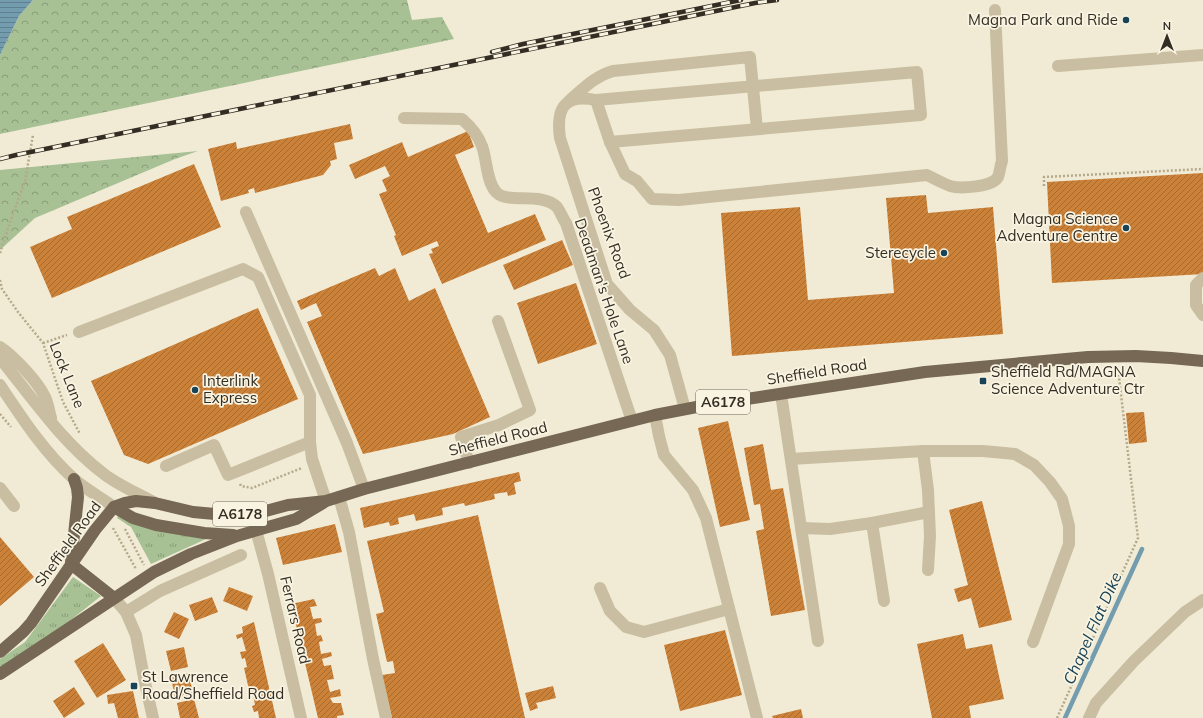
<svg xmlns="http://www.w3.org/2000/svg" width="1203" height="718" font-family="Mulish,sans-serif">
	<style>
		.grass { fill: url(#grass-tufts) }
		.forest { fill: url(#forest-crowns) }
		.water { fill: url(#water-rules) }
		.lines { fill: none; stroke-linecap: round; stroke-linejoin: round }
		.stream { stroke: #739daf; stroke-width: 4.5 }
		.building { fill: url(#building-hatch) }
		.path { stroke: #b5a88b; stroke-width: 2.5; stroke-dasharray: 2 2; stroke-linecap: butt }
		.minor { stroke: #c9bea1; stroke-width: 12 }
		.major { stroke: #766854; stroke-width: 12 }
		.rail-casing { stroke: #332d24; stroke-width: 4.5 }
		.rail { stroke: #f9f4e1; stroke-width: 3; stroke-dasharray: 9; stroke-linecap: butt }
		.poi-dot { fill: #184256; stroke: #f9f4e1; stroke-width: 1.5 }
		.labels { text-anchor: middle; stroke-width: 3.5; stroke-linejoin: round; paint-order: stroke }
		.shield { fill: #f9f4e1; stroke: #6e695d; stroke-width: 1 }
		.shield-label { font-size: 14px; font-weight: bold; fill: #332d24 }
		.poi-label { font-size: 15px; fill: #332d24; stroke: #f9f4e1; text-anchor: end }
		.street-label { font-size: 15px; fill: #332d24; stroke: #f9f4e1 }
		.water-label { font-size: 16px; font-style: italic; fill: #184256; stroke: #f9f4e1 }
	</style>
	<defs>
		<pattern id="grass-tufts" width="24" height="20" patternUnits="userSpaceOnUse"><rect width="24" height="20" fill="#a7c094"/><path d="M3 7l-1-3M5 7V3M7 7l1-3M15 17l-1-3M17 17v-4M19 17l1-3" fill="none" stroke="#899c79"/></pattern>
		<pattern id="forest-crowns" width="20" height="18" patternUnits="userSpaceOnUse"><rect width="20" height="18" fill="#a7c094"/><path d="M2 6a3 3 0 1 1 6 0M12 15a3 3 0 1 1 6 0" fill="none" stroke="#899c79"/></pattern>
		<pattern id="water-rules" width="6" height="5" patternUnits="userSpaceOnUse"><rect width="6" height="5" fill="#739daf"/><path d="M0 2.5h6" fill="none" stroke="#5f808e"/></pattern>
		<pattern id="building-hatch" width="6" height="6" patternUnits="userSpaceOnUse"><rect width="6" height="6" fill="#cc8138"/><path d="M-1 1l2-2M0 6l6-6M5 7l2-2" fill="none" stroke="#a66a2f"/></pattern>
	</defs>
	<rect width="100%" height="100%" fill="#f1ebd5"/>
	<g class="grass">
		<polygon points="118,516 206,539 151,564 131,527 117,518"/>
		<polygon points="73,577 101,596 62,627 0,669 0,659 25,642"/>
	</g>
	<g class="forest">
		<polygon points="33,0 407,0 412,20 442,17 454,39 0,134 0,55 19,16"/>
		<polygon points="198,151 175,159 35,218 0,250 0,170"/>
	</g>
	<polygon class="water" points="0,0 33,0 19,16 0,55"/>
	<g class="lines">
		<polyline class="stream" points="1065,718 1142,549"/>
	</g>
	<g class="building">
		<polygon points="350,124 353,139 334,143 337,159 330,161 331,165 323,175 255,193 254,188 248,190 249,193 221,201 208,149 236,142 237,149"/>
		<polygon points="468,131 474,147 455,155 488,233 535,214 546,240 442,284 429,254 433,253 431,249 439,246 437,241 402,256 394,236 396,235 379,194 387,191 382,180 390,176 385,166 355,179 349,165 402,142 408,157"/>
		<polygon points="194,164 221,227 52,298 30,247 72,229 67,217"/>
		<polygon points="1203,173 1203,274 1052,283 1047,182"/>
		<polygon points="926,195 928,213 993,207 1003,334 732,356 721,213 800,207 808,300 894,293 886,198"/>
		<polygon points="562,240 573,265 514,290 503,265"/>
		<polygon points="375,268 379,276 395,268 409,301 435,288 490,417 453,434 363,454 307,322 322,316 316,303 301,310 297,301"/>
		<polygon points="576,283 597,344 538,364 517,303"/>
		<polygon points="258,308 298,399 148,464 124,455 91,381"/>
		<polygon points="1144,412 1147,442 1129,444 1126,413"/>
		<polygon points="728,421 750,520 720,527 698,428"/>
		<polygon points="763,444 771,490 783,488 805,610 771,616 756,531 764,529 760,504 754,505 744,448"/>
		<polygon points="519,472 521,481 514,483 516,494 508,496 507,492 494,494 495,499 465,506 464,503 442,508 443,515 416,521 414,514 398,518 399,524 390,526 389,522 364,528 360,508"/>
		<polygon points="982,501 1012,620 979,628 971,598 958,602 954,589 968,585 949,510"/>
		<polygon points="478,515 525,718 392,718 382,675 395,673 393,661 387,662 376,614 384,612 367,541"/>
		<polygon points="335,524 342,552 283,565 276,538"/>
		<polygon points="0,537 34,577 0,606"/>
		<polygon points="229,587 253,596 247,611 223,601"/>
		<polygon points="212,597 218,612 195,621 189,605"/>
		<polygon points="314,599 317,606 310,607 313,619 321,618 322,622 315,624 317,636 321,635 323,641 319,642 321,654 331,652 332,656 322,659 324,666 331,665 334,679 327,680 330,692 340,689 341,696 330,698 333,703 341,703 344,715 337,716 337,718 318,718 291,604"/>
		<polygon points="174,612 189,619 179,639 164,632"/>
		<polygon points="254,622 276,718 259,718 258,711 254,712 252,706 255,705 253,694 250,694 244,668 247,667 245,658 242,659 240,652 246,651 242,637 237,639 236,635 243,633 242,627"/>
		<polygon points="725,630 742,695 680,711 664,645"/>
		<polygon points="963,634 966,649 992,644 1004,699 969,706 971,718 932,718 917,644"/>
		<polygon points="103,643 126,680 97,698 74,661"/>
		<polygon points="184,647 188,667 171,671 166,651"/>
		<polygon points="189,673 193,695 175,698 171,677"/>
		<polygon points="553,686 556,698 536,703 538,708 530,711 525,693"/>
		<polygon points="74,687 85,704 64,718 53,701"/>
		<polygon points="133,691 139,718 118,718 114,703 108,704 107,695"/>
		<polygon points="194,699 199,718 180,718 177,703"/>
		<polygon points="801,709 803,718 773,718 772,716"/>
	</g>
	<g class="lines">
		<g class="path">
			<polyline points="1044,186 1044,177 1203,169"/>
			<polyline points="0,253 13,214 25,181 33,135"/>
			<polyline points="0,280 2,289 18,312 43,343 63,402 80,434"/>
			<polyline points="43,343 67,335"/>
			<polyline points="0,414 11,427"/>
			<polyline points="240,484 241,486 252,488 302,468"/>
			<polyline points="113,528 136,569"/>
			<polyline points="125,529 144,565"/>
			<polyline points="1057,718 1138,538 1118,369"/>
		</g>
		<g class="minor">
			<polyline points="1058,66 1203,55"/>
			<path d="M570,100C584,88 595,76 613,71L750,57L757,129"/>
			<path d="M596,100L610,142L625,174L637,181L652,199L679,200L927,175C935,179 942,183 950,186C960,189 993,187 998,177C1000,172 1000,166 1002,161L995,10"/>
			<path d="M404,118L462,119C470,126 478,135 482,146C487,159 486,181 496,192C508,205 541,191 557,207C560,211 563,219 566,223L632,421"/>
			<path d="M610,142L921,115L917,72L596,100C563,93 556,110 560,138L607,284L630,310L654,330L670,355L685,409"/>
			<polyline points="246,212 347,443 364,489"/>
			<polyline points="1203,278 1196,285 1196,305 1203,315"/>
			<polyline points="79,332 243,269 258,277 310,395 310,442 312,459 326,501"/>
			<path d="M0,347C13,355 38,382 45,397C48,403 49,411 51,418"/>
			<path d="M0,358C32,398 63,443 104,474C118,485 139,494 155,503"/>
			<path d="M0,385C22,418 44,452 74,479C85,489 102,498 114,507"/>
			<polyline points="781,394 818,641"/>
			<polyline points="655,415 659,436 664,455 693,490 706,518 757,718"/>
			<polyline points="923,451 928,490 930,536 928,570"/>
			<polyline points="791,459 923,451 983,451 1015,454 1034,465 1050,482 1062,499 1069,526 1069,544 1033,642"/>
			<polyline points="469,463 461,437 499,425 530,410 498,321"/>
			<polyline points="166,466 214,445 228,475 310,442"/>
			<polyline points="0,488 14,506"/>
			<polyline points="339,497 349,532 373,659 386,718"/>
			<polyline points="872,523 929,512"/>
			<polyline points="801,528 830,529 872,523 884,601"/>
			<polyline points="256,530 268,574 301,718"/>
			<polyline points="600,588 610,611 626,627 644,632 729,609"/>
			<polyline points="114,598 126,612 136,635 145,683 153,718"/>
			<polyline points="126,612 160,591 241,555"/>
			<polyline points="1089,718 1096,703 1134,661 1185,612 1203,600"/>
		</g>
		<g class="major">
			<polyline points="114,507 133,518 156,525 204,533 233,535"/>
			<polyline points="71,563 78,497 77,488 74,479"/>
			<polyline points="71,564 114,598"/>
			<polyline points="0,652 23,632 31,623 95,530 114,507 125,503 136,501 155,503 193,512 226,515 262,512 288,505 326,501 364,489 655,415 707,405 925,372 1055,360 1088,357 1136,356 1171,358 1203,361"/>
			<polyline points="0,674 154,572 191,554 237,536 296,519 323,503"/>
		</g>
		<g class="rail-casing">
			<g id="rail">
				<polyline points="492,52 523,44 741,0"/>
				<polyline points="0,159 16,155 755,3 777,0"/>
			</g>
		</g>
		<use href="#rail" class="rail"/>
	</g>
	<g class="poi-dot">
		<circle cx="1126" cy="20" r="4"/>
		<circle cx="1126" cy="228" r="4"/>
		<circle cx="944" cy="253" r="4"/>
		<rect x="979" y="377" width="8" height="8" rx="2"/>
		<circle cx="195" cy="390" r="4"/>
		<rect x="130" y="682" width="8" height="8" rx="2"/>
	</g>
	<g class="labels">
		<g class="shield">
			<rect x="696" y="390" width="54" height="24" rx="3"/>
			<rect x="213" y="502" width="54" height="24" rx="3"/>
		</g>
		<g class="shield-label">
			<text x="723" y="407">A6178</text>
			<text x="240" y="519">A6178</text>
		</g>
		<g class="poi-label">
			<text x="1118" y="25">Magna Park and Ride</text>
			<text x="1118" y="224">Magna Science<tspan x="1118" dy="17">Adventure Centre</tspan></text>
			<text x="936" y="258">Sterecycle</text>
			<text x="991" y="377" text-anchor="start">Sheffield Rd/MAGNA<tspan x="991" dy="17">Science Adventure Ctr</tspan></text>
			<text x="203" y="386" text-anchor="start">Interlink<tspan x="203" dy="17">Express</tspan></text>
			<text x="142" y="682" text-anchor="start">St Lawrence<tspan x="142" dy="17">Road/Sheffield Road</tspan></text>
		</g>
		<g class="street-label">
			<text transform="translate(609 233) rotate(70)" y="5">Phoenix Road</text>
			<text transform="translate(604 291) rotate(71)" y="5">Deadman's Hole Lane</text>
			<text transform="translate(817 372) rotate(-9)" y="5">Sheffield Road</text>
			<text transform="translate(67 375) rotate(68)" y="5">Lock Lane</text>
			<text transform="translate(498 439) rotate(-14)" y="5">Sheffield Road</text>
			<text transform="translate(68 544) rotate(-54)" y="5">Sheffield Road</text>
			<text transform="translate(295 620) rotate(77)" y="5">Ferrars Road</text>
		</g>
		<g class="water-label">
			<text transform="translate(1092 628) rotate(-66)" y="6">Chapel Flat Dike</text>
		</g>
	</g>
	<g transform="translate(1167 36)" stroke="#f9f4e1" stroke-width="3" paint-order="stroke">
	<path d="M0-3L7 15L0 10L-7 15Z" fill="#332d24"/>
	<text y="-6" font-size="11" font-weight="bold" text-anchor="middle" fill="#332d24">N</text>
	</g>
</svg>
